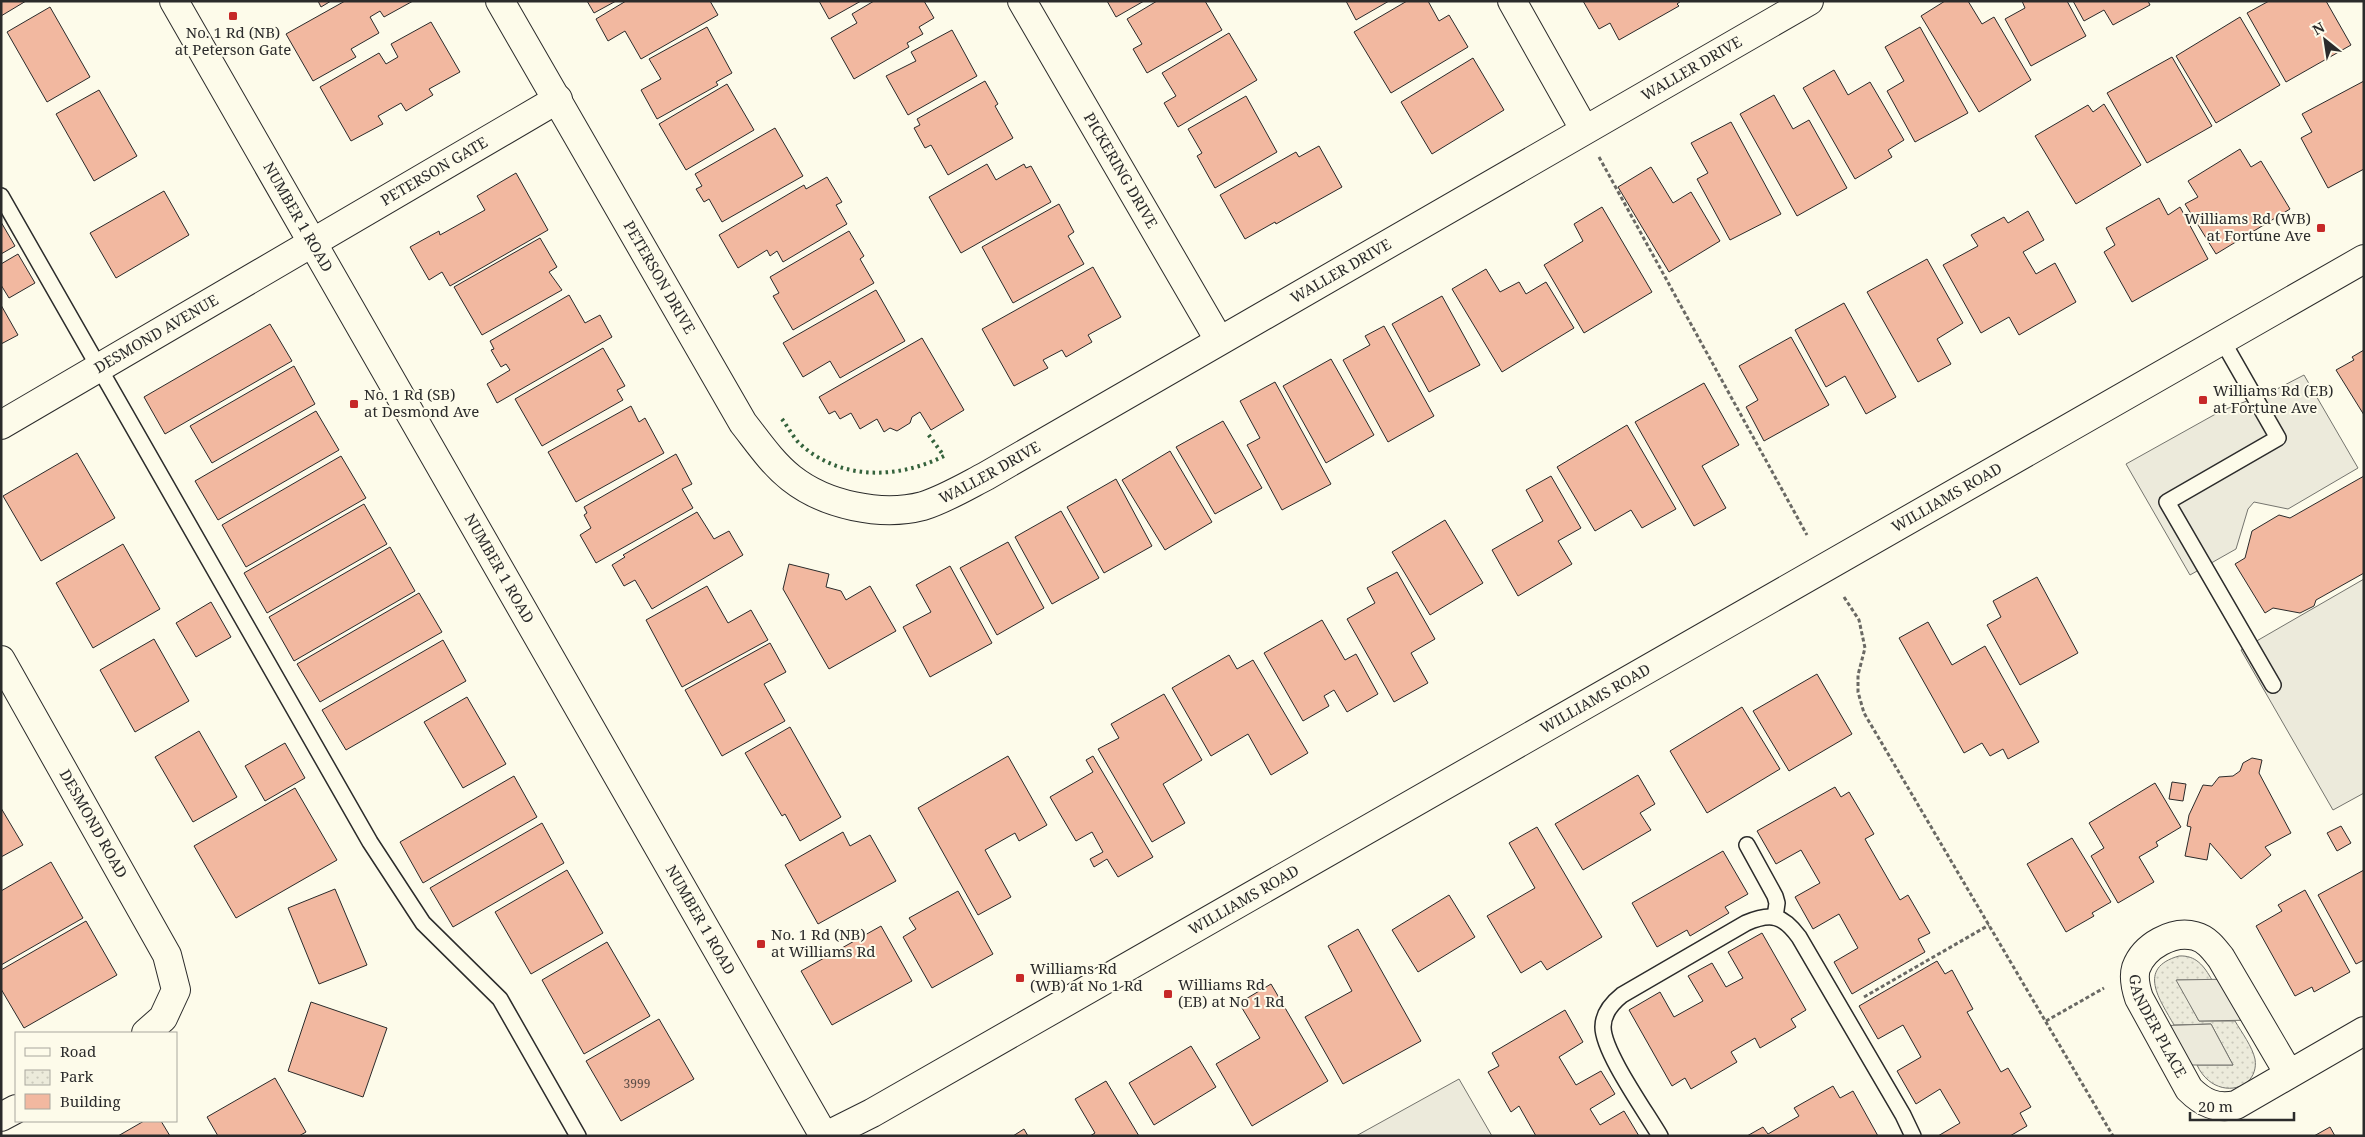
<svg xmlns="http://www.w3.org/2000/svg" width="2365" height="1137" font-family="'Noto Serif',serif">
	<style>
		.park { fill: url(#park-dots); stroke: #74746e }
		.parking { fill: #eceadb; stroke: #74746e }
		.building { fill: #f2b8a0; stroke: #2b2b2b }
		.lines { fill: none; stroke-linecap: round; stroke-linejoin: round }
		.lane-casing { stroke: #2b2b2b; stroke-width: 18 }
		.street-casing { stroke: #2b2b2b; stroke-width: 30 }
		.secondary-casing { stroke: #2b2b2b; stroke-width: 30 }
		.path { stroke: #6a6964; stroke-width: 3; stroke-dasharray: 4 2.5; stroke-linecap: butt }
		.lane { stroke: #fdfbea; stroke-width: 15 }
		.street { stroke: #fdfbea; stroke-width: 28 }
		.secondary { stroke: #fdfbea; stroke-width: 28 }
		.hedge { stroke: #34623c; stroke-width: 4; stroke-dasharray: 2.5 4; stroke-linecap: butt }
		.poi-dot { fill: #c62828; stroke: #fdfbea; stroke-width: 2 }
		.labels { text-anchor: middle; stroke-width: 4; stroke-linejoin: round; paint-order: stroke }
		.number-label { font-size: 12px; fill: #5d4e48 }
		.poi-label { font-size: 15px; fill: #2b2b2b; stroke: #fdfbea; text-anchor: start }
		.street-label { font-size: 15px; fill: #2b2b2b; stroke: #fdfbea }
	</style>
	<defs>
		<pattern id="park-dots" width="8" height="8" patternUnits="userSpaceOnUse" patternTransform="scale(1.25)"><rect width="8" height="8" fill="#ecebdb"/><path d="M2 2h.1M6 6h.1" fill="none" stroke="#cbcabc" stroke-width="1.8" stroke-linecap="round"/></pattern>
	</defs>
	<rect width="100%" height="100%" fill="#fdfbea"/>
	<path class="park" d="M2179,956C2196,955 2204,966 2212,980H2177L2199,1021H2235C2242,1033 2252,1046 2255,1059C2260,1091 2214,1102 2197,1065H2233L2211,1024L2174,1025C2160,1000 2136,968 2179,956Z"/>
	<g class="parking">
		<polygon points="2304,375 2358,468 2288,509 2254,502 2248,509 2236,549 2190,575 2126,464 2221,411 2275,390"/>
		<polygon points="2364,579 2364,793 2333,810 2241,650"/>
		<polygon points="2234,979 2258,1020 2199,1021 2176,980"/>
		<polygon points="2211,1024 2233,1065 2176,1065 2154,1026"/>
		<polygon points="1459,1079 1492,1136 1356,1136"/>
	</g>
	<g class="building">
		<polygon points="1,1 26,1 1,16"/>
		<polygon points="318,1 331,1 321,7"/>
		<polygon points="345,1 413,1 384,17 380,11 370,17 379,33 351,49 356,57 313,81 286,34"/>
		<polygon points="587,1 616,1 594,13"/>
		<polygon points="626,1 710,1 718,15 641,59 625,31 608,41 596,19"/>
		<polygon points="819,1 861,1 829,19"/>
		<polygon points="874,1 924,1 934,18 919,27 923,34 907,43 909,47 854,79 831,38 857,23 852,14"/>
		<polygon points="1107,1 1144,1 1116,17"/>
		<polygon points="1157,1 1205,1 1222,30 1147,73 1133,49 1142,44 1127,19"/>
		<polygon points="1346,1 1389,1 1356,20"/>
		<polygon points="1407,1 1428,1 1439,21 1449,15 1468,47 1391,93 1354,32"/>
		<polygon points="1583,1 1681,1 1677,4 1679,6 1619,40 1610,23 1599,29"/>
		<polygon points="1945,1 1968,1 1982,24 1994,17 2031,80 1979,112 1921,16"/>
		<polygon points="2022,1 2067,1 2086,36 2031,66 2005,19 2025,8"/>
		<polygon points="2073,1 2148,1 2150,5 2113,25 2104,10 2084,21"/>
		<polygon points="2269,1 2326,1 2351,45 2286,82 2247,13"/>
		<polygon points="50,7 90,77 47,102 7,32"/>
		<polygon points="2240,17 2280,85 2216,123 2176,56"/>
		<polygon points="431,22 460,72 429,89 433,95 406,111 401,103 378,116 383,124 351,141 320,87 379,53 386,64 398,57 391,44"/>
		<polygon points="707,27 732,73 716,82 718,85 657,119 641,90 661,79 649,59"/>
		<polygon points="1920,27 1968,113 1915,142 1887,91 1904,81 1885,47"/>
		<polygon points="952,30 977,76 908,115 886,76 916,61 911,52"/>
		<polygon points="1229,33 1257,80 1178,127 1164,103 1176,96 1162,73"/>
		<polygon points="2172,57 2212,126 2147,163 2107,93"/>
		<polygon points="1473,58 1504,110 1432,154 1401,102"/>
		<polygon points="1834,70 1848,95 1870,82 1904,140 1888,150 1892,157 1855,179 1803,88"/>
		<polygon points="985,81 998,104 995,106 1013,138 948,175 931,145 925,148 914,128 920,125 917,119"/>
		<polygon points="2364,81 2364,169 2328,188 2301,138 2312,132 2302,114"/>
		<polygon points="727,84 754,130 686,170 659,124"/>
		<polygon points="99,90 137,156 94,181 56,114"/>
		<polygon points="1774,95 1793,129 1809,120 1847,188 1797,216 1740,114"/>
		<polygon points="1246,96 1277,152 1215,188 1197,156 1202,153 1188,129"/>
		<polygon points="2104,104 2141,165 2076,204 2035,136 2088,105 2093,112"/>
		<polygon points="1731,122 1781,214 1730,240 1697,179 1708,173 1691,143"/>
		<polygon points="775,128 803,176 722,222 709,199 704,202 696,189 702,186 695,174"/>
		<polygon points="1319,146 1342,187 1276,224 1275,222 1245,239 1220,195 1296,152 1299,157"/>
		<polygon points="2240,149 2251,167 2261,161 2290,209 2216,254 2185,204 2198,197 2188,181"/>
		<polygon points="987,164 996,180 1024,164 1026,168 1031,166 1051,202 961,253 929,197"/>
		<polygon points="1651,167 1673,203 1691,192 1720,241 1669,272 1618,187"/>
		<polygon points="516,173 548,230 450,286 442,272 429,280 410,247 439,231 440,235 485,210 477,196"/>
		<polygon points="827,177 842,202 836,205 847,224 783,262 777,251 770,256 767,250 738,268 719,235 804,185 806,189"/>
		<polygon points="164,191 189,235 116,278 90,233"/>
		<polygon points="2159,198 2168,215 2180,207 2208,259 2132,302 2104,252 2115,245 2106,228"/>
		<polygon points="1059,204 1074,232 1068,236 1084,264 1013,303 982,247"/>
		<polygon points="1602,207 1652,292 1584,333 1544,265 1583,241 1574,224"/>
		<polygon points="2028,211 2044,240 2023,252 2036,274 2055,263 2076,302 2019,335 2009,317 1981,333 1943,265 1978,246 1971,235 2004,217 2008,223"/>
		<polygon points="1,222 15,246 1,254"/>
		<polygon points="849,231 864,256 860,259 874,283 793,330 773,296 779,293 770,277"/>
		<polygon points="540,238 557,267 549,272 562,290 482,335 454,287"/>
		<polygon points="18,254 35,283 9,298 1,285 1,264"/>
		<polygon points="1927,259 1963,323 1937,339 1951,364 1918,382 1867,292"/>
		<polygon points="1093,267 1121,317 1088,335 1092,342 1066,357 1062,350 1043,360 1048,368 1014,386 982,329"/>
		<polygon points="1486,269 1500,292 1519,282 1526,294 1546,282 1574,328 1502,372 1452,289"/>
		<polygon points="876,290 905,341 840,378 830,361 803,377 783,343"/>
		<polygon points="569,295 585,323 600,315 612,337 497,403 487,384 510,370 506,364 501,367 491,350 494,349 490,341"/>
		<polygon points="1442,296 1480,365 1429,392 1392,324"/>
		<polygon points="1844,303 1896,397 1866,414 1845,376 1826,387 1795,330"/>
		<polygon points="1,305 18,335 1,344"/>
		<polygon points="270,324 292,361 165,434 144,397"/>
		<polygon points="1384,326 1434,416 1388,442 1343,360 1370,345 1365,336"/>
		<polygon points="1791,337 1829,405 1764,441 1746,407 1758,400 1739,366"/>
		<polygon points="922,338 964,410 931,430 920,412 912,417 910,423 897,431 890,428 884,432 877,419 860,429 851,413 840,419 835,411 829,414 819,397"/>
		<polygon points="603,348 625,386 617,390 623,400 542,446 515,399"/>
		<polygon points="2364,350 2364,415 2336,370 2354,360 2352,357"/>
		<polygon points="1331,359 1374,435 1326,463 1283,386"/>
		<polygon points="294,366 315,404 212,463 190,426"/>
		<polygon points="1275,382 1331,484 1282,510 1247,445 1260,438 1240,401"/>
		<polygon points="1704,383 1739,445 1702,466 1726,508 1694,526 1635,422"/>
		<polygon points="631,406 639,422 645,418 664,453 576,502 548,452"/>
		<polygon points="316,411 339,450 218,520 195,481"/>
		<polygon points="1223,421 1262,488 1215,514 1176,447"/>
		<polygon points="1627,425 1676,509 1642,528 1631,510 1595,531 1557,467"/>
		<polygon points="1170,451 1212,522 1165,550 1122,480"/>
		<polygon points="77,453 115,518 41,561 3,496"/>
		<polygon points="676,454 692,484 682,489 693,508 596,563 580,535 591,528 584,515 587,513 584,507"/>
		<polygon points="341,456 366,498 246,567 222,525"/>
		<polygon points="1551,476 1581,528 1558,541 1572,564 1518,596 1492,550 1543,521 1526,490"/>
		<polygon points="2364,476 2364,573 2316,600 2314,606 2300,613 2273,608 2265,613 2235,564 2245,558 2252,531 2279,515 2290,518"/>
		<polygon points="1116,479 1152,546 1104,573 1067,507"/>
		<polygon points="364,504 387,544 267,613 244,573"/>
		<polygon points="1061,511 1099,578 1052,604 1015,537"/>
		<polygon points="697,512 714,539 729,531 743,555 652,609 635,580 624,586 612,565 625,557 623,555"/>
		<polygon points="1445,520 1483,583 1430,615 1392,552"/>
		<polygon points="1008,542 1044,608 997,635 960,568"/>
		<polygon points="123,544 160,609 93,648 56,583"/>
		<polygon points="390,547 415,591 294,661 269,617"/>
		<polygon points="789,564 829,574 826,587 841,591 846,600 870,586 896,631 829,669 783,589"/>
		<polygon points="950,566 992,643 930,677 903,627 931,612 916,585"/>
		<polygon points="1397,572 1435,639 1411,653 1428,683 1394,702 1347,619 1375,603 1367,588"/>
		<polygon points="2037,577 2078,653 2020,685 1987,625 2001,617 1993,601"/>
		<polygon points="707,586 728,623 751,610 768,640 682,687 646,620"/>
		<polygon points="419,593 442,632 320,702 297,664"/>
		<polygon points="211,602 231,637 196,657 176,623"/>
		<polygon points="1322,620 1345,660 1356,654 1378,694 1347,712 1334,690 1324,696 1329,706 1303,721 1264,653"/>
		<polygon points="1928,622 1952,665 1985,646 2039,742 2008,759 2003,749 1990,756 1982,743 1964,753 1899,638"/>
		<polygon points="154,639 189,701 135,732 100,670"/>
		<polygon points="443,640 466,681 346,750 322,710"/>
		<polygon points="770,643 786,672 764,684 785,721 722,756 685,690"/>
		<polygon points="1229,655 1237,669 1253,660 1308,753 1271,775 1248,734 1211,756 1172,688"/>
		<polygon points="1817,674 1852,734 1789,771 1753,711"/>
		<polygon points="1164,694 1202,760 1163,784 1185,823 1152,842 1098,749 1119,738 1111,724"/>
		<polygon points="467,697 506,764 463,788 424,722"/>
		<polygon points="1742,707 1780,769 1707,813 1670,751"/>
		<polygon points="790,727 841,817 800,841 785,814 782,816 745,753"/>
		<polygon points="199,731 237,797 193,822 155,757"/>
		<polygon points="285,743 305,778 265,801 245,766"/>
		<polygon points="1008,756 1047,825 1019,841 1015,833 985,850 1011,897 978,915 918,808"/>
		<polygon points="1093,756 1153,857 1118,877 1107,859 1094,867 1090,859 1103,852 1092,832 1076,841 1050,797 1093,772 1086,760"/>
		<polygon points="2252,758 2262,760 2259,773 2291,833 2265,847 2271,855 2241,879 2210,843 2207,860 2185,856 2191,827 2187,826 2189,815 2203,785 2212,786 2219,777 2233,776 2240,771 2243,763"/>
		<polygon points="1638,775 1655,804 1640,813 1651,830 1583,870 1555,824"/>
		<polygon points="514,776 537,817 423,883 400,842"/>
		<polygon points="2172,782 2186,784 2183,801 2169,799"/>
		<polygon points="2155,783 2181,827 2156,842 2158,846 2139,857 2154,882 2118,903 2091,856 2104,848 2089,823"/>
		<polygon points="1835,787 1841,797 1849,792 1874,834 1865,839 1900,900 1908,895 1930,933 1918,939 1925,952 1852,994 1834,962 1858,948 1839,914 1813,929 1795,897 1820,883 1801,850 1776,864 1757,831"/>
		<polygon points="295,788 337,860 236,918 194,846"/>
		<polygon points="1,808 23,845 1,857"/>
		<polygon points="542,823 564,863 453,927 430,888"/>
		<polygon points="2341,826 2351,843 2337,851 2327,833"/>
		<polygon points="1537,827 1602,937 1547,970 1541,961 1521,973 1487,916 1535,888 1509,843"/>
		<polygon points="843,832 850,846 870,835 896,881 818,924 785,865"/>
		<polygon points="2072,838 2111,902 2092,913 2094,916 2066,932 2027,864"/>
		<polygon points="1723,851 1748,894 1725,907 1729,913 1690,936 1687,930 1657,947 1632,903"/>
		<polygon points="51,862 83,918 1,965 1,891"/>
		<polygon points="567,870 603,933 531,974 495,912"/>
		<polygon points="2364,870 2364,960 2356,964 2318,895"/>
		<polygon points="335,889 367,965 319,984 288,908"/>
		<polygon points="2305,890 2350,972 2314,992 2312,987 2295,996 2256,926 2282,911 2278,905"/>
		<polygon points="958,891 993,954 932,988 903,937 916,929 909,918"/>
		<polygon points="1449,895 1475,937 1418,972 1392,930"/>
		<polygon points="86,921 117,975 24,1028 1,989 1,970"/>
		<polygon points="881,926 912,981 832,1025 801,971"/>
		<polygon points="1358,929 1421,1041 1343,1084 1305,1017 1352,991 1328,946"/>
		<polygon points="1762,933 1806,1010 1791,1019 1796,1027 1760,1048 1755,1038 1731,1052 1737,1062 1691,1089 1685,1078 1672,1086 1629,1010 1660,992 1674,1017 1703,1001 1688,976 1712,963 1726,987 1743,978 1728,952"/>
		<polygon points="607,942 650,1016 584,1054 542,980"/>
		<polygon points="1937,961 1945,974 1952,970 1973,1009 1967,1012 2001,1072 2008,1068 2031,1107 2020,1113 2027,1126 2010,1136 1938,1136 1960,1123 1940,1089 1916,1104 1897,1071 1921,1057 1903,1025 1878,1039 1859,1006"/>
		<polygon points="1271,984 1328,1081 1252,1126 1216,1064 1260,1038 1239,1003"/>
		<polygon points="311,1002 387,1028 363,1097 288,1071"/>
		<polygon points="1565,1010 1583,1042 1559,1057 1576,1085 1601,1071 1615,1094 1590,1109 1600,1125 1624,1111 1639,1136 1536,1136 1519,1106 1511,1112 1488,1072 1499,1066 1492,1053"/>
		<polygon points="659,1019 694,1079 621,1121 586,1061"/>
		<polygon points="1191,1046 1216,1087 1154,1125 1129,1083"/>
		<polygon points="275,1078 306,1132 299,1136 218,1136 207,1117"/>
		<polygon points="1106,1081 1139,1136 1090,1136 1095,1133 1075,1099"/>
		<polygon points="1833,1086 1840,1098 1853,1091 1878,1136 1747,1136 1763,1127 1768,1134 1799,1116 1794,1108"/>
		<polygon points="144,1121 161,1121 170,1136 118,1136"/>
		<polygon points="2330,1127 2335,1136 2314,1136"/>
		<polygon points="1024,1129 1028,1136 1013,1136"/>
	</g>
	<g class="lines">
		<g class="lane-casing">
			<g id="lane">
				<polyline points="1,196 370,842 423,923 500,999 578,1136"/>
				<polyline points="2222,340 2278,438 2167,502 2273,685"/>
				<polyline points="1747,845 1775,896 1777,903 1775,917"/>
				<path d="M1660,1136C1646,1112 1603,1052 1603,1027C1603,1013 1612,1003 1622,995L1746,923C1771,912 1783,915 1799,937L1903,1115L1913,1136"/>
			</g>
		</g>
		<g class="street-casing">
			<g id="street">
				<path id="s1" d="M500,1L743,423C758,442 772,463 791,478C825,505 881,517 923,506C945,499 965,487 986,476L1809,1"/>
				<path id="s2" d="M1022,1L1219,340"/>
				<polyline points="1512,1 1584,129"/>
				<path id="s3" d="M1,425L558,99"/>
				<path id="s4" d="M1,660L167,955L176,990L163,1018L146,1033"/>
				<path id="s5" d="M2289,1074L2221,958C2214,949 2207,939 2195,936C2173,930 2144,946 2136,968C2133,978 2136,989 2139,998L2189,1089C2203,1103 2216,1109 2236,1105L2364,1031"/>
				<polyline points="1,1117 16,1109"/>
			</g>
		</g>
		<g class="secondary-casing">
			<g id="secondary">
				<path id="s6" d="M174,1L824,1136"/>
				<path id="s7" d="M826,1136L872,1113L2364,259"/>
			</g>
		</g>
		<g class="path">
			<polyline points="1599,157 1807,535"/>
			<polyline points="1844,597 1859,620 1865,648 1858,675 1858,692 1864,713 2113,1136"/>
			<polyline points="1864,997 1989,925"/>
			<polyline points="2046,1021 2104,988"/>
		</g>
		<use href="#lane" class="lane"/>
		<use href="#street" class="street"/>
		<use href="#secondary" class="secondary"/>
		<path class="hedge" d="M782,419C788,427 793,437 800,444C841,481 898,479 944,456L928,434"/>
	</g>
	<g class="poi-dot">
		<rect x="228" y="11" width="10" height="10" rx="2.5"/>
		<rect x="2316" y="223" width="10" height="10" rx="2.5"/>
		<rect x="2198" y="395" width="10" height="10" rx="2.5"/>
		<rect x="349" y="399" width="10" height="10" rx="2.5"/>
		<rect x="756" y="939" width="10" height="10" rx="2.5"/>
		<rect x="1015" y="973" width="10" height="10" rx="2.5"/>
		<rect x="1163" y="989" width="10" height="10" rx="2.5"/>
	</g>
	<g class="labels">
		<g class="number-label">
			<text x="637" y="1088">3999</text>
		</g>
		<g class="poi-label">
			<text x="233" y="38" text-anchor="middle">No. 1 Rd (NB)<tspan x="233" dy="17">at Peterson Gate</tspan></text>
			<text x="2311" y="224" text-anchor="end">Williams Rd (WB)<tspan x="2311" dy="17">at Fortune Ave</tspan></text>
			<text x="2213" y="396">Williams Rd (EB)<tspan x="2213" dy="17">at Fortune Ave</tspan></text>
			<text x="364" y="400">No. 1 Rd (SB)<tspan x="364" dy="17">at Desmond Ave</tspan></text>
			<text x="771" y="940">No. 1 Rd (NB)<tspan x="771" dy="17">at Williams Rd</tspan></text>
			<text x="1030" y="974">Williams Rd<tspan x="1030" dy="17">(WB) at No 1 Rd</tspan></text>
			<text x="1178" y="990">Williams Rd<tspan x="1178" dy="17">(EB) at No 1 Rd</tspan></text>
		</g>
		<g class="street-label">
			<text dy="5" stroke="none"><textPath href="#s1" startOffset="1584">WALLER DRIVE</textPath></text>
			<text dy="5" stroke="none"><textPath href="#s2" startOffset="196">PICKERING DRIVE</textPath></text>
			<text dy="5" stroke="none"><textPath href="#s3" startOffset="502">PETERSON GATE</textPath></text>
			<text dy="5" stroke="none"><textPath href="#s6" startOffset="249">NUMBER 1 ROAD</textPath></text>
			<text dy="5" stroke="none"><textPath href="#s1" startOffset="1179">WALLER DRIVE</textPath></text>
			<text dy="5" stroke="none"><textPath href="#s1" startOffset="319">PETERSON DRIVE</textPath></text>
			<text dy="5" stroke="none"><textPath href="#s3" startOffset="180">DESMOND AVENUE</textPath></text>
			<text dy="5" stroke="none"><textPath href="#s1" startOffset="774">WALLER DRIVE</textPath></text>
			<text dy="5" stroke="none"><textPath href="#s7" startOffset="1290">WILLIAMS ROAD</textPath></text>
			<text dy="5" stroke="none"><textPath href="#s6" startOffset="654">NUMBER 1 ROAD</textPath></text>
			<text dy="5" stroke="none"><textPath href="#s7" startOffset="885">WILLIAMS ROAD</textPath></text>
			<text dy="5" stroke="none"><textPath href="#s4" startOffset="188">DESMOND ROAD</textPath></text>
			<text dy="5" stroke="none"><textPath href="#s7" startOffset="480">WILLIAMS ROAD</textPath></text>
			<text dy="5" stroke="none"><textPath href="#s6" startOffset="1059">NUMBER 1 ROAD</textPath></text>
			<text dy="5" stroke="none"><textPath href="#s5" startOffset="305">GANDER PLACE</textPath></text>
		</g>
	</g>
	<rect width="2365" height="1137" fill="none" stroke="#2b2b2b" stroke-width="5"/>
	<rect x="15" y="1032" width="162" height="90" fill="#fdfbea" stroke="#a9a89e"/>
	<rect x="25" y="1048" width="25" height="8" fill="#fdfbea" stroke="#a9a89e"/>
	<text x="60" y="1057" font-size="15" fill="#2b2b2b">Road</text>
	<rect x="25" y="1070" width="25" height="15" fill="url(#park-dots)" stroke="#a9a89e"/>
	<text x="60" y="1082" font-size="15" fill="#2b2b2b">Park</text>
	<rect x="25" y="1094" width="25" height="15" fill="#f2b8a0" stroke="#a9a89e"/>
	<text x="60" y="1107" font-size="15" fill="#2b2b2b">Building</text>
	<g transform="translate(2325 40) rotate(330)" stroke="#fdfbea" stroke-width="4" paint-order="stroke">
	<path d="M0-4L9 19L0 12L-9 19Z" fill="#2b2b2b"/>
	<text y="-8" font-size="14" font-weight="bold" text-anchor="middle" fill="#2b2b2b">N</text>
	</g>
	<path d="M2190 1112v8h104v-8" fill="none" stroke="#2b2b2b" stroke-width="2.5"/>
	<text x="2198" y="1112" font-size="15" fill="#2b2b2b" stroke="#fdfbea" stroke-width="4" paint-order="stroke">20 m</text>
</svg>
